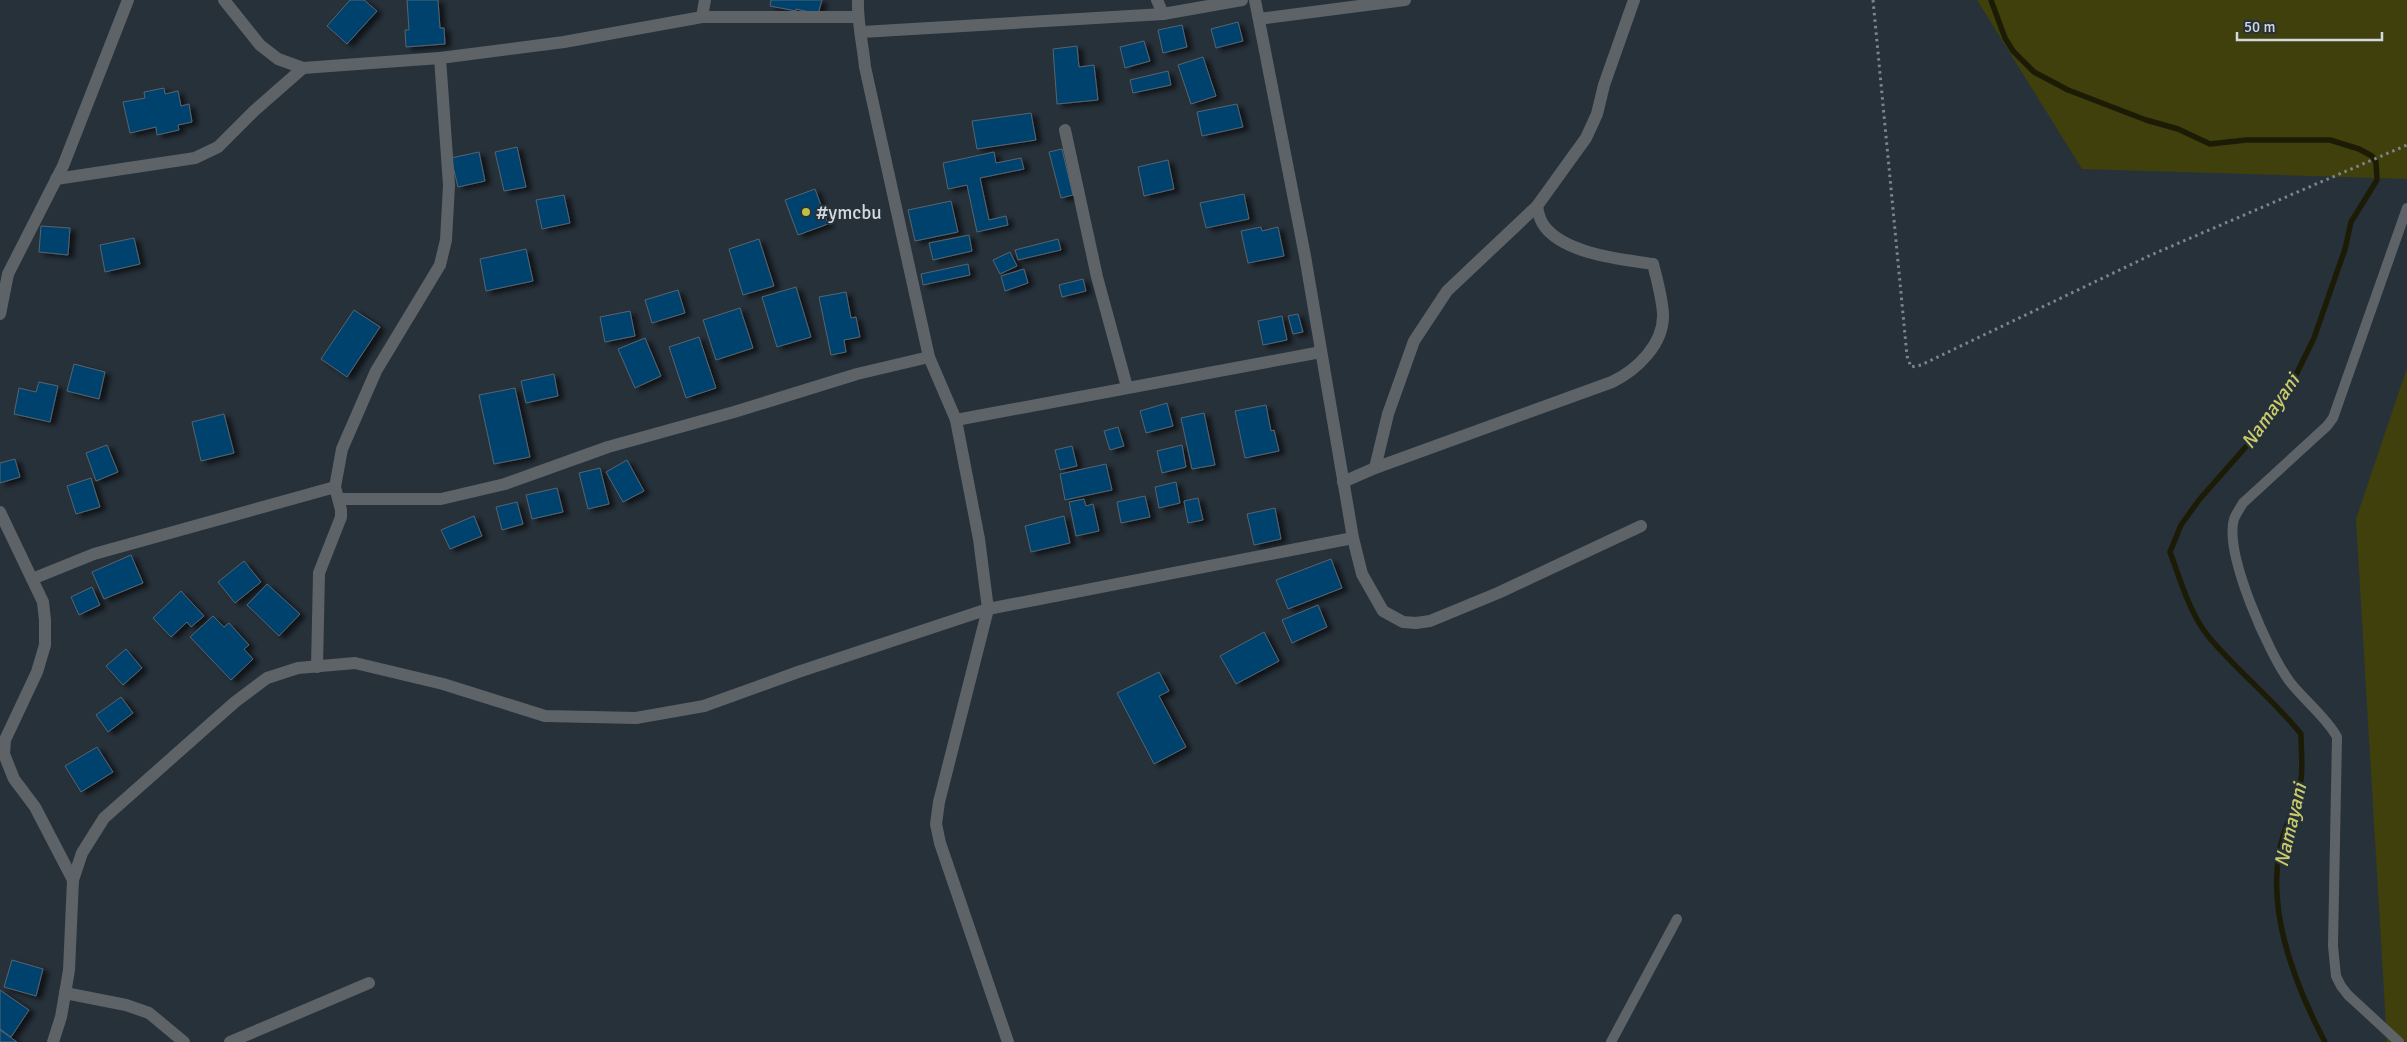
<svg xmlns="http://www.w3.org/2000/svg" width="2407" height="1042" font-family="Signika,sans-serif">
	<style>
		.green { fill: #3f400b }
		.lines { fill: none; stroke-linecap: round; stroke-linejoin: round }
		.stream { stroke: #1c1c06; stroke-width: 5.5 }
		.building { fill: #01436e; stroke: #58636d; filter: url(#shadow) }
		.path { stroke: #7d858c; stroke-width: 3; stroke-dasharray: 2.5 4; stroke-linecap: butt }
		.service { stroke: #5e6368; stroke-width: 10 }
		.minor { stroke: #5e6368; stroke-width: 12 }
		.poi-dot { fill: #bcbf43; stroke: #27313a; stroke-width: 2 }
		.labels { text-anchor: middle; stroke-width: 4.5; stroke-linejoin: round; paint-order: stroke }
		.poi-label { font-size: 19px; fill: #d2d8de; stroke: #27313a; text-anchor: start }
		.water-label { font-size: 20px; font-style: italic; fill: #c9cc68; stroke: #27313a }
	</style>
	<defs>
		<filter id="shadow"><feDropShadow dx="5.5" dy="3" stdDeviation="2.5" flood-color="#0009"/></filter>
	</defs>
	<rect width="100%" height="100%" fill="#27313a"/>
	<g class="green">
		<polygon points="1977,0 2407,0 2407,179 2082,169"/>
		<polygon points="2407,368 2407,1042 2387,1042 2356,519"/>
	</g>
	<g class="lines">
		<path class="stream" d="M1991,0L2005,38L2013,51L2034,72L2068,90L2146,120L2178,129L2210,144L2246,140H2330L2359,149L2372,156L2376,162L2377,180L2351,222L2345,249L2314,338L2288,391L2265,425L2199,500L2181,525L2170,552C2180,579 2190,614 2208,636C2237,671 2273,699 2301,734C2301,749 2303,765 2301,780C2297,805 2283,828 2279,853C2268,917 2296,987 2325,1042"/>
	</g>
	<g class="building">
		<polygon points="350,0 364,0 377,11 347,44 327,26"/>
		<polygon points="407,0 438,0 440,28 444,28 445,44 406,47 405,30 409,30"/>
		<polygon points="771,0 822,0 818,14 796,9 796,11 770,6"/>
		<polygon points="1238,22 1243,41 1216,48 1211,29"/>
		<polygon points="1182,25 1187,47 1163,53 1158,30"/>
		<polygon points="1144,41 1150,61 1125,68 1120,47"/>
		<polygon points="1077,46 1079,67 1094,65 1098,100 1057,104 1053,49"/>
		<polygon points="1203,57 1216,96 1191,104 1178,65"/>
		<polygon points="1168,71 1171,85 1133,93 1130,80"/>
		<polygon points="164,88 165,94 178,91 181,106 189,104 192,122 178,125 179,130 157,135 156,127 130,133 123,102 145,98 144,92"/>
		<polygon points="1237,104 1243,127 1202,136 1197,112"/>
		<polygon points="1031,113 1036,140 977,149 972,121"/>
		<polygon points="517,147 526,187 504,191 495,152"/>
		<polygon points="1062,149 1073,195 1061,198 1049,152"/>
		<polygon points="479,152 485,181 458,187 451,158"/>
		<polygon points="994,152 996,163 1021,158 1024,169 980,178 989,220 1006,216 1008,225 977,232 967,185 948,189 943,163"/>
		<polygon points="1168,160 1174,189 1144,196 1138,167"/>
		<polygon points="815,189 828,224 798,235 785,200"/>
		<polygon points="1244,194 1249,219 1206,228 1200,203"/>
		<polygon points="564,195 570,223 542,229 536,200"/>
		<polygon points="951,201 958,232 915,241 908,210"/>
		<polygon points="41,226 70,228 68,255 39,252"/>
		<polygon points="1261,227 1262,231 1278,227 1284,256 1248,263 1241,231"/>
		<polygon points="969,235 972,251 933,260 929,243"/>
		<polygon points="134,238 140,264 105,272 100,245"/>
		<polygon points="759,239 774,286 743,295 729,249"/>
		<polygon points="1058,239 1061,250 1018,260 1015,250"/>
		<polygon points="526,249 533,281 486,291 480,259"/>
		<polygon points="1010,252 1017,266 1000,274 993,260"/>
		<polygon points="968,264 970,275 923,285 921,274"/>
		<polygon points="1024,269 1028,283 1005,291 1001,276"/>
		<polygon points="1083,279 1086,291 1062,297 1059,285"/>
		<polygon points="796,287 811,337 777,347 762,297"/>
		<polygon points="678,290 685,313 652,323 645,300"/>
		<polygon points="846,292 851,318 856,317 860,337 844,340 846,352 831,355 819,297"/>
		<polygon points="740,308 753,348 716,360 703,320"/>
		<polygon points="354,310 380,327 347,377 321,359"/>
		<polygon points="630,311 635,336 605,342 600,317"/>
		<polygon points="1298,314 1303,332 1293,334 1288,316"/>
		<polygon points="1282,316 1287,340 1263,345 1258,321"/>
		<polygon points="699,337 716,388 686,398 669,347"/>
		<polygon points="645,338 661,376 635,388 618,349"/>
		<polygon points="74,364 105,372 99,399 67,391"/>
		<polygon points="554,374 558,396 526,403 521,381"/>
		<polygon points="39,382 58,386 50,422 14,414 19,388 36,392"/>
		<polygon points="515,388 530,457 494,464 479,395"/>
		<polygon points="1167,403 1173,426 1146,433 1140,411"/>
		<polygon points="1266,405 1271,431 1274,430 1279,451 1245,458 1235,411"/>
		<polygon points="1204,413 1215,465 1192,469 1181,418"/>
		<polygon points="224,414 234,453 201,461 192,422"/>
		<polygon points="1118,427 1124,446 1110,450 1104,431"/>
		<polygon points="107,445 118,472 96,481 86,453"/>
		<polygon points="1182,445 1186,467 1162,473 1157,451"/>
		<polygon points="1072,446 1077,466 1060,470 1055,450"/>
		<polygon points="15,459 20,477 0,483 0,463"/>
		<polygon points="627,460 644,491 623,502 606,472"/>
		<polygon points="1106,464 1112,490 1065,500 1060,474"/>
		<polygon points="600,468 609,504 588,509 579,473"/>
		<polygon points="91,478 100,507 76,514 67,486"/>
		<polygon points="1176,482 1180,503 1159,508 1155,487"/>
		<polygon points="557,488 563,512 532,519 526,495"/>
		<polygon points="1145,496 1150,517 1121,523 1117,502"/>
		<polygon points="1198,498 1203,520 1188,523 1184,501"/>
		<polygon points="1084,499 1086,506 1093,504 1099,531 1076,536 1069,502"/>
		<polygon points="517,502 523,524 502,530 496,507"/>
		<polygon points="1275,508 1281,539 1254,545 1247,514"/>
		<polygon points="474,516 482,536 450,549 441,530"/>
		<polygon points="1064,516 1070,543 1031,552 1025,526"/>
		<polygon points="131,555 143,583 104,599 92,572"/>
		<polygon points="1331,559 1342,588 1288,609 1276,580"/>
		<polygon points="244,561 261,582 235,603 218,582"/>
		<polygon points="267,584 300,614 279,636 247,605"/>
		<polygon points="92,587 100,605 79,615 71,597"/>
		<polygon points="181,591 204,616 191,627 187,622 171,637 153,618"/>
		<polygon points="1318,605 1327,627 1292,643 1282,620"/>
		<polygon points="213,616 224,627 229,623 249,645 244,649 253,659 231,680 190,637"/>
		<polygon points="1264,632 1279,661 1236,684 1220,656"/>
		<polygon points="126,649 142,668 123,685 106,666"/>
		<polygon points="1159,672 1169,691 1159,696 1186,747 1154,764 1117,693"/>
		<polygon points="121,697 133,713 108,732 96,715"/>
		<polygon points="97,747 113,772 81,792 65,766"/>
		<polygon points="12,960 43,969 36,996 4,987"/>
		<polygon points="0,990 29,1010 11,1037 0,1029"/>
		<polygon points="0,1030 17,1042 0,1042"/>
	</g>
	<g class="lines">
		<polyline class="path" points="1873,0 1907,356 1911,367 1921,365 2151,255 2407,145"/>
		<g class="service">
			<polyline points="1611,1042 1677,919"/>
			<path d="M2399,1042L2348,995L2341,986L2336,976L2333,946L2337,737C2327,718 2304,700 2290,682C2269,654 2224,554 2234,519C2236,514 2240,508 2243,503L2327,426L2333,418L2407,208"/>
		</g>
		<g class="minor">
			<polyline points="224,0 260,45 278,59 303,68 440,58"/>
			<path d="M858,0C857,22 863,45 865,67L929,357L956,420L979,539L988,609L939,802L936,824L940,843L1008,1042"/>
			<polyline points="1157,0 1163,14"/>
			<polyline points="1255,0 1305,256 1353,538 1362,574 1383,611 1403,622 1416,623 1430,621 1498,593 1641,526"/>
			<polyline points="702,17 705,0"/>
			<polyline points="1259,19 1405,0"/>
			<polyline points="862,32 1163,14 1242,0"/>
			<polyline points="1065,130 1097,277 1127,387"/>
			<polyline points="56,179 195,158 218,147 254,111 303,68"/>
			<polyline points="0,314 8,274 63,166 128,0"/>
			<polyline points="956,420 1321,352"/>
			<polyline points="1375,468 1388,414 1414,341 1447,291 1537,206 1586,138 1597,114 1604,85 1634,0"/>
			<path d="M1343,482L1375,468L1612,382C1637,370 1664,344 1663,314C1662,297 1657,280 1653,264C1621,259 1566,254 1545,227C1540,221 1538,213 1537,206"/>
			<polyline points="339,499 441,499 505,484 608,447 734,412 857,374 929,357"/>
			<polyline points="0,512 43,602 45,620 45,645 37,672 5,740 4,754 14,779 35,807 73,880"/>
			<polyline points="32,579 94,554 335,487"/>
			<polyline points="317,667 319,573 341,517 341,510 335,487 342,449 376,371 440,265 446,240 449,185 440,58 564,42 702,17 857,17"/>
			<polyline points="65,993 126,1005 149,1013 184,1042"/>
			<polyline points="53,1042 61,1017 69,970 73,880 82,853 104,818 235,702 267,678 298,668 355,663 443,684 545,716 636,718 704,706 798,672 988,609 1353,538"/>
			<polyline points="230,1042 369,983"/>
		</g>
	</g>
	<circle class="poi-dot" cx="806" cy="212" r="5"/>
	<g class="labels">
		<g class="poi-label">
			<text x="816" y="219">#ymcbu</text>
		</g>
		<g class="water-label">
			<text transform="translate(2270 411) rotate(-55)" y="7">Namayani</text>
			<text transform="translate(2290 825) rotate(-77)" y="7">Namayani</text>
		</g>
	</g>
	<path d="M2237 32v8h145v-8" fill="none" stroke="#d2d8de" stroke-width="2.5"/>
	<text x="2244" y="32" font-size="15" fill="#d2d8de" stroke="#27313a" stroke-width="4" paint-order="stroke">50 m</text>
</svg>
